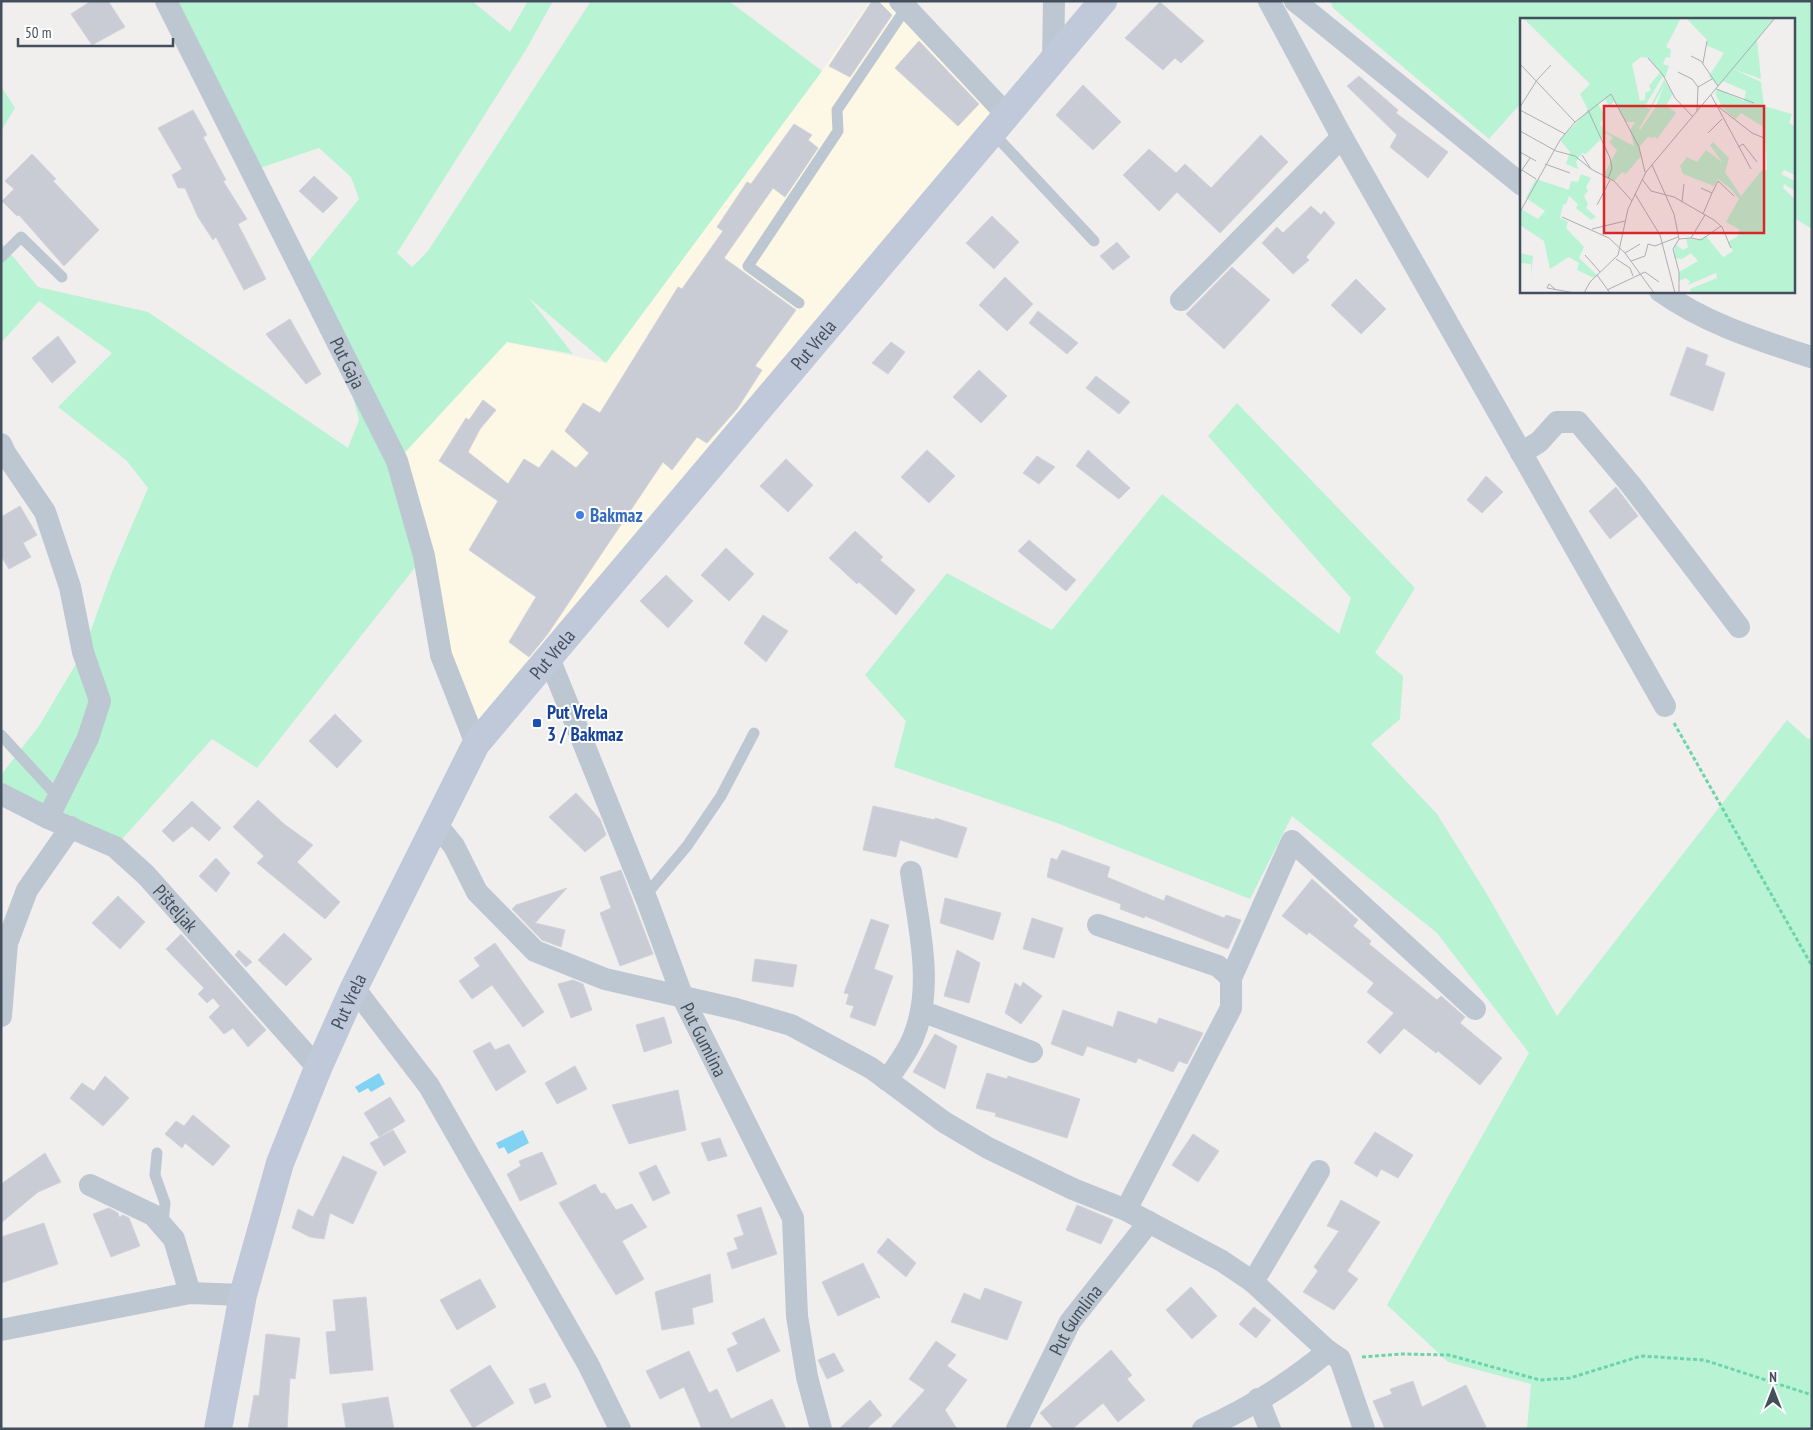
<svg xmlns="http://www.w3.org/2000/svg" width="1813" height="1430" font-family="'PT Sans Narrow',sans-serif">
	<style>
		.commercial { fill: #fdf8e5 }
		.green { fill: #b8f3d4 }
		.water { fill: #81d2f3 }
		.building { fill: #c9ccd4; stroke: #d1d3da }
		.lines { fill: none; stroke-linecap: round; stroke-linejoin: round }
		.path { stroke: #6dd4aa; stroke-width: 3; stroke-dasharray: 4 2.5; stroke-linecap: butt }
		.service { stroke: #bdc7d1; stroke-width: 11 }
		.minor { stroke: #bdc7d1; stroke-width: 22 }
		.secondary { stroke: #bfc9d9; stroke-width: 28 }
		.shop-dot { fill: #3f7fe0; stroke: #fff; stroke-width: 2 }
		.transit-dot { fill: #1a4fb4; stroke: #fff; stroke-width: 2 }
		.labels { text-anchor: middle; stroke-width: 4; stroke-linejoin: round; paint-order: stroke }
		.street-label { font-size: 19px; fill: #444f5d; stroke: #fff }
		.shop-label { font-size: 19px; font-weight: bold; fill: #366cbe; stroke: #fff; text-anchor: start }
		.transit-label { font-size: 19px; font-weight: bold; fill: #164399; stroke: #fff; text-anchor: start }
		.inset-road { fill: none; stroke: #acaeb4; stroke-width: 1 }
		.view { fill: #d62828; fill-opacity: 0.15; stroke: #d62828; stroke-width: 2.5 }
		.inset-edge { fill: none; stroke: #444f5d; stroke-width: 2.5 }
	</style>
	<rect width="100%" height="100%" fill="#f1eeee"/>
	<polygon class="commercial" points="870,1 900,1 1007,115 476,744 397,461 507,342 606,363 822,71"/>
	<g class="green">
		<polygon points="166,1 472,1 510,32 528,1 553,1 527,48 397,253 412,267 428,251 591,1 729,1 822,71 606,363 529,298 573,354 507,342 397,461 424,556 257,768 212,739 115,847 1,794 1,775 39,726 83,652 112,572 148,488 126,460 58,407 112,353 39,301 1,343 1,242 38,287 148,312 348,448 359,420 342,352 301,271 359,199 351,177 319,148 251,171"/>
		<polygon points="1330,1 1812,1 1812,229 1794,218 1794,19 1522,19 1522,102 1489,139 1334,9"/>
		<polygon points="1,86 15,108 1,131"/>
		<polygon points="1237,403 1415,588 1375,653 1403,676 1400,719 1371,744 1437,814 1485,891 1557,1016 1787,720 1808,739 1812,738 1812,1429 1527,1429 1531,1384 1448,1362 1387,1305 1529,1053 1437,933 1292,816 1250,899 1057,823 894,767 906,721 865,675 947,573 1052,630 1162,494 1339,634 1351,598 1208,436"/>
	</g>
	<g class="water">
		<polygon points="379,1073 385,1084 371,1092 368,1088 359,1093 355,1087"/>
		<polygon points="523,1130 529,1143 508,1154 504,1147 499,1149 496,1143"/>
	</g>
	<g class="building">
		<polygon points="91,1 108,1 125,27 92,45 71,14"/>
		<polygon points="872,1 878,1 892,15 850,77 829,66"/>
		<polygon points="1160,2 1204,41 1181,63 1175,58 1163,70 1125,38"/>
		<polygon points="919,41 979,104 958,126 895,68"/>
		<polygon points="1359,76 1398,110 1396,113 1448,152 1428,178 1390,147 1397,135 1347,86"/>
		<polygon points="1083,85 1121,122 1093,150 1056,115"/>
		<polygon points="193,110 207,135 203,137 226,180 223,181 247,219 238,224 266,279 244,290 216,237 213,240 198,217 185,188 178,188 172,175 182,169 158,128"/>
		<polygon points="794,124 812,135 808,140 818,148 785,197 773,188 724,258 796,310 755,366 762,370 737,409 707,443 697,437 672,470 663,462 547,635 529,657 509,642 536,597 469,550 498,501 439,461 466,418 469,420 483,400 496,410 480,429 468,452 508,484 524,459 539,468 552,450 576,468 589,453 565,431 583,403 600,413 678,287 682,289 723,231 717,227 747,182 751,184"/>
		<polygon points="1261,135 1288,162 1220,233 1177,192 1159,211 1123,175 1149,149 1176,173 1185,164 1211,188"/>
		<polygon points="32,154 56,179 53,181 99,230 64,266 19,215 17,216 2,201 14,189 5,181"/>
		<polygon points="314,176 338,198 323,213 299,191"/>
		<polygon points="1311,206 1321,215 1324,211 1335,223 1306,257 1309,260 1293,274 1262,243 1277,227 1283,233"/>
		<polygon points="992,216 1019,242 994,269 966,243"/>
		<polygon points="1117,242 1130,257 1113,270 1100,256"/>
		<polygon points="1232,267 1270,300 1224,349 1186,314"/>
		<polygon points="1005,277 1033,304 1007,331 979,305"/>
		<polygon points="1356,279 1386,309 1361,334 1331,305"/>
		<polygon points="1038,311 1078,343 1067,354 1029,323"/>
		<polygon points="290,319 321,374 306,384 266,334"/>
		<polygon points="58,336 76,362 52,383 32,358"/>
		<polygon points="891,342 905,352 888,374 872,363"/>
		<polygon points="1687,347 1708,355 1705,365 1725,373 1713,411 1670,395"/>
		<polygon points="979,370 1007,396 981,423 953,397"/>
		<polygon points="1096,376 1130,402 1119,414 1086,388"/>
		<polygon points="927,450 955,476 929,503 901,477"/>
		<polygon points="1088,450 1130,488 1119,499 1076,466"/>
		<polygon points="1037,456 1055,467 1039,484 1023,473"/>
		<polygon points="786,459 813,485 788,512 760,486"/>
		<polygon points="1486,476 1503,492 1482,513 1467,500"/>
		<polygon points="1616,487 1638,516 1610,539 1589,511"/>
		<polygon points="20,506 37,535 23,543 31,557 9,569 1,556 1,517"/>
		<polygon points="855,531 883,557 880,560 915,590 896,615 859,582 857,584 829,558"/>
		<polygon points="1029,540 1076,580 1066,591 1018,551"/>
		<polygon points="726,548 754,574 729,601 701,575"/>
		<polygon points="666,575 693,601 668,628 640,601"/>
		<polygon points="763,615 788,631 766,662 744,643"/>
		<polygon points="335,714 362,741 337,768 309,741"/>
		<polygon points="576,793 600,819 606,835 585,852 549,817"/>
		<polygon points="258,800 284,824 313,845 297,862 340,902 325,919 257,863 264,856 233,827"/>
		<polygon points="192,801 221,828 209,841 192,826 173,842 162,831"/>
		<polygon points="873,806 935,820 935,818 967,828 957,858 900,840 896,857 863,850"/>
		<polygon points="1062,850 1110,867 1107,877 1164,901 1166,895 1224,918 1226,915 1241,920 1228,949 1145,916 1144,918 1120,909 1121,904 1047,877 1051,858 1057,860"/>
		<polygon points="216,858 230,873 216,892 199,876"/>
		<polygon points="621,870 653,954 620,966 600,913 611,908 600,877"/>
		<polygon points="1312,879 1358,920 1353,926 1371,941 1369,944 1437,1000 1441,996 1465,1017 1460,1023 1502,1058 1480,1085 1438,1051 1436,1053 1404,1028 1380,1054 1367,1042 1394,1013 1367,992 1374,983 1309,932 1307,935 1282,916"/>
		<polygon points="567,888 535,923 565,930 561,947 542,940 512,909 516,905"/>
		<polygon points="118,896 145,922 120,949 92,923"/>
		<polygon points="945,898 1001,913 993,940 940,923"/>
		<polygon points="1032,918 1063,928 1054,958 1023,949"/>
		<polygon points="871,919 889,925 874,969 893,976 875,1026 850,1017 854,1006 846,1004 849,994 844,993"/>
		<polygon points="284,933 312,959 286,986 258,960"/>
		<polygon points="181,934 266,1030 248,1047 233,1028 224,1034 209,1017 220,1006 213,998 207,1003 198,994 204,988 166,949"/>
		<polygon points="495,943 544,1012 523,1027 492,985 472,999 459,981 480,966 474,958"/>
		<polygon points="239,950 252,962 246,967 235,955"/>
		<polygon points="957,950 980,963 969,1003 944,996"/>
		<polygon points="755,959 797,965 793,987 752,981"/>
		<polygon points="573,980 583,984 592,1010 571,1018 558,984"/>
		<polygon points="1023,982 1042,996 1021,1024 1005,1013 1015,983 1021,987"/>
		<polygon points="1063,1010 1113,1027 1118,1011 1157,1024 1159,1018 1203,1033 1187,1064 1179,1061 1173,1072 1138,1058 1136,1063 1087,1046 1083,1056 1051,1044"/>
		<polygon points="664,1017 672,1043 644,1052 636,1025"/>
		<polygon points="935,1034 957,1046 945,1089 913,1072"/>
		<polygon points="490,1042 495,1050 509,1044 526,1072 496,1091 473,1051"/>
		<polygon points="575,1066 587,1089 557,1104 545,1083"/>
		<polygon points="987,1073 1007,1079 1008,1076 1080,1099 1067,1138 995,1116 996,1113 976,1108"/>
		<polygon points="105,1076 129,1098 103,1126 70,1098 82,1083 94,1091"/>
		<polygon points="678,1090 686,1130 629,1144 612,1105"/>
		<polygon points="390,1097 405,1121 379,1137 364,1113"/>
		<polygon points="193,1115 230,1146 213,1166 185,1143 182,1148 165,1134 176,1121 184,1126"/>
		<polygon points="393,1130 406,1152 384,1166 370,1143"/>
		<polygon points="1375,1132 1413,1155 1398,1178 1381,1169 1377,1177 1354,1163"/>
		<polygon points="1193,1134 1219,1151 1198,1182 1172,1165"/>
		<polygon points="720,1138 727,1156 708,1161 701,1143"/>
		<polygon points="542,1152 557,1184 520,1201 507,1174 521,1166 519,1161"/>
		<polygon points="45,1153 61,1182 38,1192 1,1223 1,1184"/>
		<polygon points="343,1156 377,1172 353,1224 330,1213 324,1239 310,1237 292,1228 298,1209 313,1217"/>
		<polygon points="656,1165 670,1193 653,1201 639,1173"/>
		<polygon points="595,1184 601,1194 605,1193 616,1210 632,1204 647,1227 622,1241 644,1279 616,1295 559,1203"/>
		<polygon points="1341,1200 1380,1222 1347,1271 1358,1279 1334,1310 1303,1292 1318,1271 1314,1267 1339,1231 1327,1226"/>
		<polygon points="1077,1205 1113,1220 1101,1244 1066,1230"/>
		<polygon points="761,1207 777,1254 732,1269 727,1253 738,1249 734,1238 744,1235 737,1215"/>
		<polygon points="109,1208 118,1213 119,1217 123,1215 129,1218 140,1246 111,1257 93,1214"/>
		<polygon points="44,1223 58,1264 1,1283 1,1237"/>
		<polygon points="888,1238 916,1263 906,1277 877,1252"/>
		<polygon points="863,1263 880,1298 874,1297 876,1298 838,1316 822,1282"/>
		<polygon points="710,1274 713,1302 692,1308 694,1324 662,1330 655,1292"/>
		<polygon points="480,1279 496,1307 457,1330 440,1300"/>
		<polygon points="1191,1287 1217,1316 1192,1339 1166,1310"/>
		<polygon points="985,1288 1022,1302 1007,1340 951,1322 964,1293 980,1300"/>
		<polygon points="366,1297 373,1370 330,1374 326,1332 336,1331 333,1300"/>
		<polygon points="1254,1307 1271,1320 1256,1338 1239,1324"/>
		<polygon points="764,1318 780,1351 737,1372 727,1349 738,1344 732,1333"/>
		<polygon points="266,1334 300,1338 295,1379 290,1378 287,1429 248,1429 254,1395 259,1396"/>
		<polygon points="936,1341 956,1355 947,1366 967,1380 945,1410 957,1429 890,1429 925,1390 909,1379"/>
		<polygon points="1111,1350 1132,1375 1127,1379 1145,1400 1118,1422 1103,1403 1072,1429 1054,1429 1040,1413"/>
		<polygon points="689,1351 709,1393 717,1389 731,1419 772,1399 786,1429 702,1429 684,1387 660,1399 646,1371"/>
		<polygon points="834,1353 844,1371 827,1379 818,1360"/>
		<polygon points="490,1365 514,1403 473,1428 450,1390"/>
		<polygon points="1413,1381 1422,1407 1466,1385 1487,1429 1385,1429 1373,1401 1392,1394 1390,1389"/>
		<polygon points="545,1383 551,1397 535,1404 529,1389"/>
		<polygon points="388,1397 394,1429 346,1429 342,1404"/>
		<polygon points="870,1400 882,1415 866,1429 839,1429"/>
	</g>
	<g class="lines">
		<g class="path">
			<polyline points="1674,723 1812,966"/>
			<polyline points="1362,1357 1402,1354 1449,1355 1540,1380 1570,1378 1641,1356 1704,1360 1812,1395"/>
		</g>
		<g class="service">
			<polyline points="993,133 1094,241"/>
			<polyline points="1,257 21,237 62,277"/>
			<polyline points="799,303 748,266 838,131 837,110 906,8"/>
			<polyline points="1,735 58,797"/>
			<polyline points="645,896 687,846 721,796 754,733"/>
			<polyline points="157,1153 155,1175 165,1203 163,1224"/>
		</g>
		<g class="minor">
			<path id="s1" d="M166,1L397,461L424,556L441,655L476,744"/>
			<polyline points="900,1 1007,115"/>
			<polyline points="1269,1 1342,137 1665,706"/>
			<polyline points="1295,1 1522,185"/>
			<polyline points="1053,62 1054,1"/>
			<path d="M1660,291C1706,324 1759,340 1811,357"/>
			<polyline points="1181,300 1342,137"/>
			<polyline points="1,444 5,453 45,512 70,587 83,652 100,701 88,738 48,818"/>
			<polyline points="1521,453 1539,442 1557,422 1578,422 1631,485 1739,627"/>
			<path id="s2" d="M549,658L648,903L683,998L793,1218L797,1316L807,1377L821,1429"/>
			<path id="s3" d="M1,794L48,818L115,847L146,875L318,1068"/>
			<polyline points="436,824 454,846 477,892 535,951 605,979 736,1009 791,1025 871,1068 944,1122 988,1148 1073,1189 1126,1210 1222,1261 1253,1282 1328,1351 1340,1359 1364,1429"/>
			<polyline points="1098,925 1218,966 1231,978 1231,1008 1126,1210"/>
			<polyline points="1231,978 1292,841 1475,1009"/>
			<polyline points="354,988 429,1086 588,1364 620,1429"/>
			<polyline points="921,1011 1032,1052"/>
			<polyline points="1,1016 7,943 27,890 71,827"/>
			<path d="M887,1080C896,1067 907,1053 913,1038C935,987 918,924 911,872"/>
			<polyline points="90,1185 153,1215 174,1239 190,1293"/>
			<polyline points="1253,1282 1319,1171"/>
			<polyline points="1,1330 190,1293 243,1295"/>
			<polyline points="1258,1399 1270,1429"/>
			<path id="s4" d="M1017,1429L1070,1322L1149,1222"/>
			<path d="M1203,1429C1248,1409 1291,1382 1328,1351"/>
		</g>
		<path class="secondary" id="s5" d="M218,1429L243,1295L280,1163L318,1068L354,988L476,744L1103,1"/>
	</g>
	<circle class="shop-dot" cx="580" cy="515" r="5"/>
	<rect class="transit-dot" x="532" y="718" width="10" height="10" rx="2.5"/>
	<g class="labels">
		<g class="street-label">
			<text dy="7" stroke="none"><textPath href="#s5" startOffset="1259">Put Vrela</textPath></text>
			<text dy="7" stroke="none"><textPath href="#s1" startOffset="405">Put Gaja</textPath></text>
			<text dy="7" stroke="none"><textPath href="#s5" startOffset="854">Put Vrela</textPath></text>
			<text dy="7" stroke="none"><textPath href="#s3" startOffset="212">Pišteljak</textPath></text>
			<text dy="7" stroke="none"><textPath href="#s5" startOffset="449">Put Vrela</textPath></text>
			<text dy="7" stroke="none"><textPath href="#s2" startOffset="412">Put Gumlina</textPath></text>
			<text dy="7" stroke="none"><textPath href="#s4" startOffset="124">Put Gumlina</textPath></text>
		</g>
		<g class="shop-label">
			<text x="590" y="522">Bakmaz</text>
		</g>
		<g class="transit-label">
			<text x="547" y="719">Put Vrela<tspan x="547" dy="22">3 / Bakmaz</tspan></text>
		</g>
	</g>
	<g transform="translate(1520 18)">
		<rect width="275" height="275" fill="#f1eeee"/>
		<path d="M3,0H161L146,29L151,31L150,40L146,39L143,46L149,48L145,60L143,58L125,88L129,91L144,62L153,76L146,87L156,95L137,121L133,117L134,120L128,119L119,129L121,138L106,156L102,154L94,163L83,158L97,132L89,124L93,120L87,115L66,136L62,135L56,144L58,151L46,146L50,134L40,122L68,92L60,76L70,66ZM121,39L128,40L140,54L129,68L131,72L125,75V82L120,83L112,46ZM144,68L135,90L120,112L119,111ZM85,81L89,88L95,83L106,104H115L110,112L114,128L87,114L80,106L85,98L78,86ZM166,0H255L237,22L241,61L213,51L241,64L244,88L272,96L269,105L275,108V157L264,152L261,156L275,163V173L264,166L263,170L275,181V275H171L170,271L197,260L196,255L168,267L170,264L166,260L159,263V254L178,243L171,235L162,241L154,240L155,226L163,232L168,229L166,220L177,222L186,218L203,239L213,233L208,224L218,218L219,211L206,204L219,181L211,171L198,161L194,168L163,156L160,148L167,139L177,144L186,132L202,144L190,127L193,124L209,140L205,154L221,178L242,152H247L245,110L221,95L215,101L202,89L195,75L198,71L224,83L226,73L203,63L198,68L189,58L204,35L186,27L187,22ZM61,156L71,160L66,169L68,173L64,178L68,186L66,190L76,199L71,202L56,190L58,186L49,178L46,186L43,187L40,200L48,204L46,210L64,229L59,240L77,257L74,260L57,252L59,245L49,239L30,251L24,223L0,207L1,191L18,201L25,193L6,180L16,161L49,172L51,163L58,164ZM0,235L13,238L11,258V246L0,245Z" fill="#b8f3d4" fill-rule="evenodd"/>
		<path class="inset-road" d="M171,38L181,43L198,68M128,40L143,57L155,80L173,99M183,45L187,23M0,46L55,104M158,54L172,61L178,69M196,71L234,85M191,77L231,151M195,86L232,115L244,120M0,89L17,62L31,47M0,92L45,116M68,92L90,140L92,150L88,161M177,93L178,69L192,61M0,113L36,133L55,138L71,151M188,115L202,101M218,129L223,126L237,144M0,134L16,143M62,137L71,151L94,163L112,183M25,146L50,155M132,147L154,196L159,221L153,231L159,254V275M2,152L16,161M0,155L10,140M122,161L131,173L154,179L194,202L202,209L211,230M181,170L192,175L183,196M192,175L198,163L214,178M115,176L140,217L155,275M162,184L164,166M77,187L90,162M0,194L40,122L55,104L91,76L119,129L125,154M42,199L89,220L105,235L134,275M72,211L105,203M171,220L181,222L201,208M159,221L171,220L185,197M105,235L120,226M65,237L80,254M96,241L110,250L113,258M111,243L125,238L128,226L135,228L158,219M77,257L90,275M35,271L29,266L27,270L55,275M87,272L125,254L139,264M64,275L70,264L98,237L108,191L126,154L255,0"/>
		<path class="view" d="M84,88H244V215H84Z"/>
		<rect width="275" height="275" class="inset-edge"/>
	</g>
	<rect width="1813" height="1430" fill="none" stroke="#444f5d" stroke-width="5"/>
	<g transform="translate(1773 1390)" stroke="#ffffff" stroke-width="4" paint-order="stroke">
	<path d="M0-4L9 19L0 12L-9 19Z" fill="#444f5d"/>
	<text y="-8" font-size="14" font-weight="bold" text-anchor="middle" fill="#444f5d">N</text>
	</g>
	<path d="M18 38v8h155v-8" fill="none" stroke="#444f5d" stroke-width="2.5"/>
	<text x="25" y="38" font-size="15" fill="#444f5d" stroke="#ffffff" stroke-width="4" paint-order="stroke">50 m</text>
</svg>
